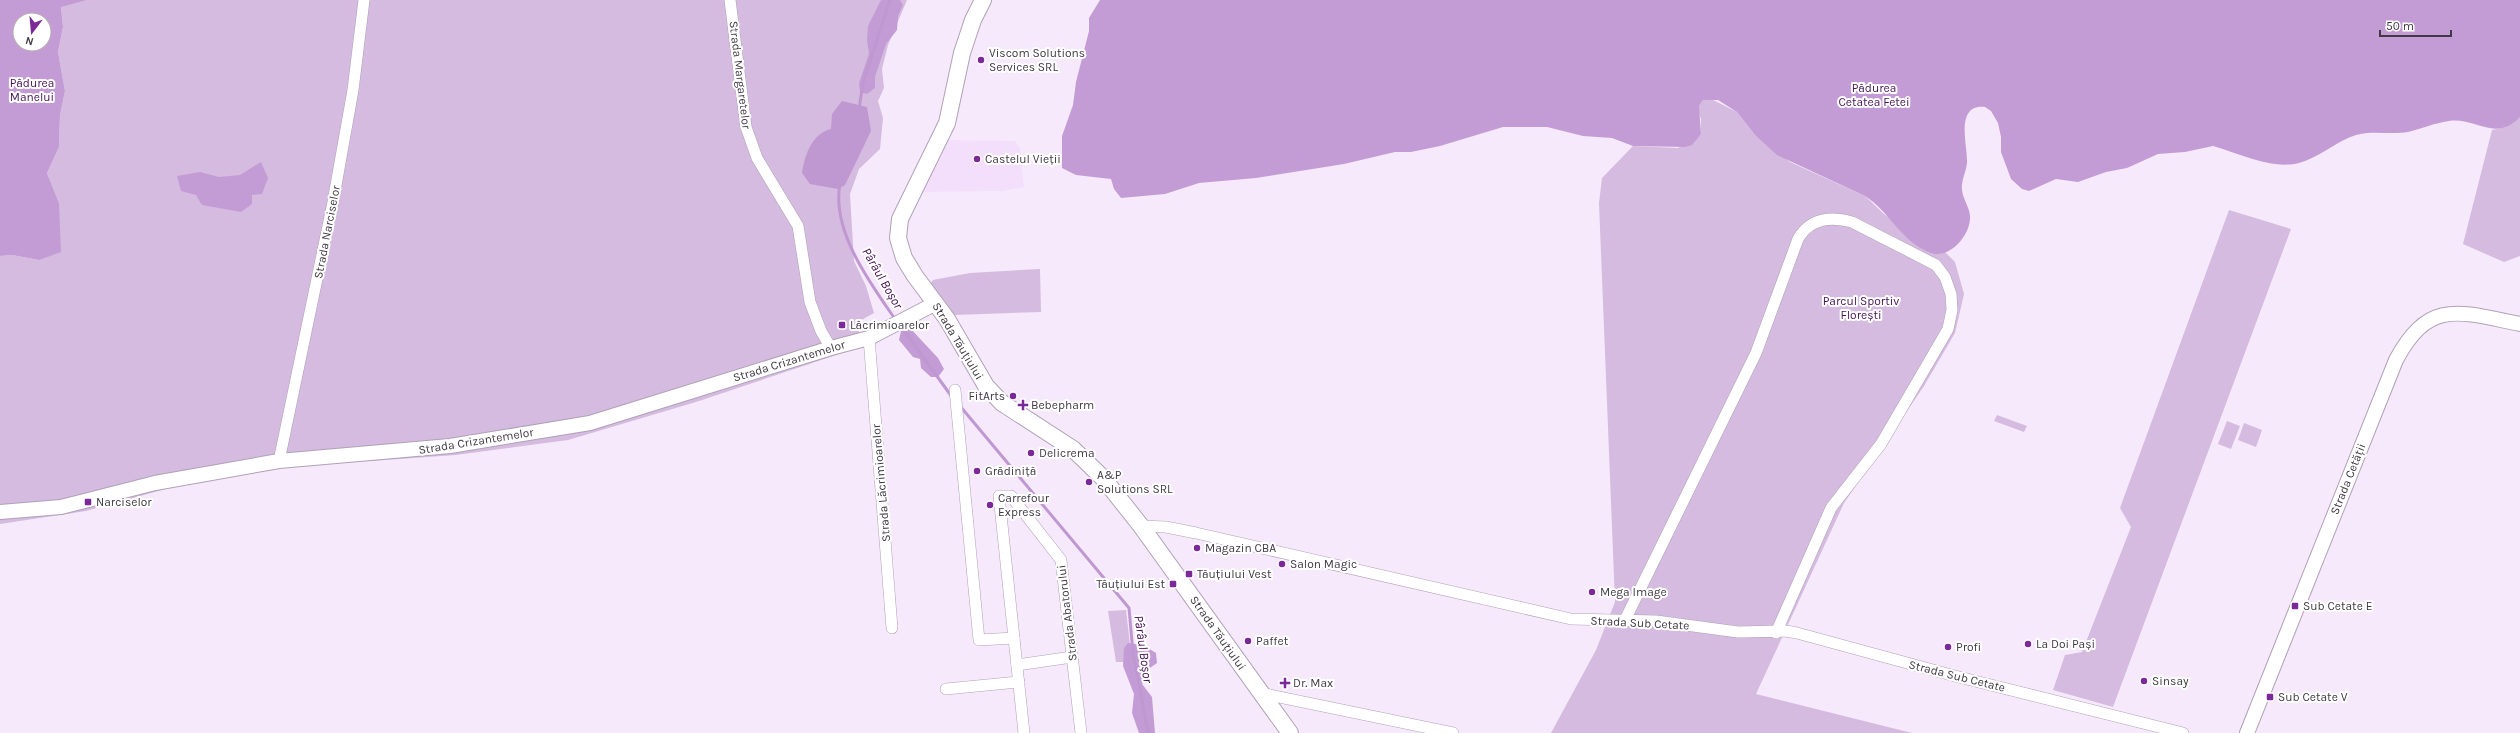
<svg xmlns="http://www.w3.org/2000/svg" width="2520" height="733" font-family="Karla,sans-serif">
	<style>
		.built { fill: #f3defc }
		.green { fill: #d4bbdf }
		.forest { fill: #c49cd5; fill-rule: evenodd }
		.water { fill: #c098d1 }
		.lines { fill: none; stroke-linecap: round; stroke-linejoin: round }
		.stream { stroke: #c098d1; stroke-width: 3 }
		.minor-casing { stroke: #b0a1b7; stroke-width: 12 }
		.tertiary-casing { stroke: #b0a1b7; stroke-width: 16 }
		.secondary-casing { stroke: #b0a1b7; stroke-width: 18 }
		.minor { stroke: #fff; stroke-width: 11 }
		.tertiary { stroke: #fff; stroke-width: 14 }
		.secondary { stroke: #fff; stroke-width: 16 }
		.poi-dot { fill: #7b2998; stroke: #fff; stroke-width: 1.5 }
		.labels { text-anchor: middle; stroke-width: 4; stroke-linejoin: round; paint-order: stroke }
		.poi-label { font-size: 12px; fill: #403a43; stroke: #fff; text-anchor: start }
		.street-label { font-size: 12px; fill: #403a43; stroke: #fff }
		.park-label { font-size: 12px; fill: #461358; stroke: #fff }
		.water-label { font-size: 13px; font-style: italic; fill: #410d53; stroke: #fff }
	</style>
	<rect width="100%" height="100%" fill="#f6e9fc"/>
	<polygon class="built" points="942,140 1015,141 1020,148 1024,187 1001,191 919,192"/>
	<g class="green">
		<polygon points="87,0 907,0 888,45 882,69 884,88 878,101 883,118 880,149 859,169 850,194 854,261 866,286 874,313 858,322 860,347 696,402 568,440 456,455 283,467 169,488 86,511 0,524 0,256 12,255 39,260 59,203 47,173 59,147 60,115 65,91 58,52 63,27 61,6"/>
		<polygon points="1711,99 1737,112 1755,135 1790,162 1865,196 1885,215 1946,253 1955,262 1964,294 1955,333 1924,386 1844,503 1756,694 1912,733 1551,733 1596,650 1615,602 1599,203 1602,178 1633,146 1678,148 1701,134 1701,119 1699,113 1699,106 1703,100"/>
		<polygon points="2520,117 2520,256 2504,262 2463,244 2492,130 2506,127"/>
		<polygon points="2229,210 2291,229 2113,707 2053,690 2065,655 2082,652 2131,527 2120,508"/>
		<polygon points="1040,269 1041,312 954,315 930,284 933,280 970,273"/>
		<polygon points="1997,415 2027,426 2024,432 1994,421"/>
		<polygon points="2227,421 2240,426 2231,449 2218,444"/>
		<polygon points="2244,423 2262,430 2256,447 2238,440"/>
		<polygon points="1126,610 1132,662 1116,662 1108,611"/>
	</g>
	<g class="forest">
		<path d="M0,0H87L61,7L63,27L58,52L65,91L60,115L59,147L47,173L59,203L61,252L39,260L12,255L0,256ZM20,20H44V44H20Z"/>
		<polygon points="881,0 900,0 903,5 898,16 897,30 886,44 875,77 875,88 867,94 860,92 859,83 869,54 867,40 868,26"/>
		<path d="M1100,0H2520V117C2496,143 2475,117 2449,121C2434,123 2421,129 2408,132C2391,135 2372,130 2356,135C2336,141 2319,158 2299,163C2271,170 2239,153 2213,146L2185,152L2158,154L2127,168L2106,172L2078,182L2056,179L2029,191L2022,189L2011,179L2001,152V137L1998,123L1991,111L1985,107C1954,104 1968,146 1967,163C1966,172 1961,181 1962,190C1963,200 1971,209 1970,219C1969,237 1949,259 1931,253C1901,242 1890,212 1865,196L1777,155L1755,135L1737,112L1718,100H1703L1699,106L1701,134L1692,145L1685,147L1633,146L1612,138L1583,136L1547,127H1503L1440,146L1411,152H1395L1344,164L1256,178L1199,183L1165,194L1121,198L1114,189L1111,179L1076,175L1062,168V136L1073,105L1076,82L1089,31V18Z"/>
		<polygon points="261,162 268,178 262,194 252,195 252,204 241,212 202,205 196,195 181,191 177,176 200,172 219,177 240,175"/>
		<polygon points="908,326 938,358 944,369 938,377 931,377 921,368 920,359 913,357 899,340 901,331"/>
		<polygon points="1128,643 1143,645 1156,653 1157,663 1150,668 1142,684 1152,697 1155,733 1139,733 1132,713 1134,694 1123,666 1124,648"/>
	</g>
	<path class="water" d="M842,101L867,107L871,131L845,185L838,189L810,184L802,173C805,154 812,134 831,129L832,114Z"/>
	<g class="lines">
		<g class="stream">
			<polyline points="859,109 863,83 890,0"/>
			<path d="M840,184C831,230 870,283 895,319"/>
			<polyline points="900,325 952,397"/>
			<polyline points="960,406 1129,608 1133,653 1148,733"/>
		</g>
		<g class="minor-casing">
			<g id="minor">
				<polyline points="730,0 746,127 757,158 798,226 810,302 821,331 831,348"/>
				<polyline points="869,338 892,628"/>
				<polyline points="955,390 979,640 1014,638"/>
				<polyline points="279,461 333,202 353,90 364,0"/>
				<polyline points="1141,526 1166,527 1196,533 1571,619 1656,621 1738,632 1786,631 1797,633 1955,676 2183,733"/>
				<path d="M1624,622L1756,353L1798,239C1810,218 1830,216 1852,222L1936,265L1945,277L1951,294L1952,310L1948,329L1881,444L1831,508L1776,633"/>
				<polyline points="1017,665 1072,657"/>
				<polyline points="946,689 1019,682"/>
				<polyline points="1260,693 1453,733"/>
				<polyline points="1024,733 999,496 1011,496 1061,560 1081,733"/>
			</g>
		</g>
		<g class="tertiary-casing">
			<g id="tertiary">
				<polyline points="0,512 61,507 155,483 279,461 450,446 590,423 831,348 869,338 936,303"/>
				<path d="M2247,733L2396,360C2429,298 2460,312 2520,324"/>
			</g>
		</g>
		<g class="secondary-casing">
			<polyline id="secondary" points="983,0 973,20 962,53 947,123 900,219 898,238 904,258 915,276 947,319 986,386 1002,403 1073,449 1103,478 1141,526 1290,733"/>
		</g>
		<use href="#minor" class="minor"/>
		<use href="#tertiary" class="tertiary"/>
		<use href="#secondary" class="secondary"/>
	</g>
	<g class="poi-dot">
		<circle cx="981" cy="60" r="4"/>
		<circle cx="977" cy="159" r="4"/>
		<rect x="838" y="321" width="8" height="8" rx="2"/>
		<circle cx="1013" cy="396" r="4"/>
		<path d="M1021 399h4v4h4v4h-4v4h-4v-4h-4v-4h4z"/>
		<circle cx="1031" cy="453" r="4"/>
		<circle cx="977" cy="471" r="4"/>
		<circle cx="1089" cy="482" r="4"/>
		<rect x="84" y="498" width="8" height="8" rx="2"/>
		<circle cx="990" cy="505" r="4"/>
		<circle cx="1197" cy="548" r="4"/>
		<circle cx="1282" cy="564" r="4"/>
		<rect x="1185" y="570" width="8" height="8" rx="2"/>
		<rect x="1169" y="580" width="8" height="8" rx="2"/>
		<circle cx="1592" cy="592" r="4"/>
		<rect x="2291" y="602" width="8" height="8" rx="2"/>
		<circle cx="1248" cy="641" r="4"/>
		<circle cx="2028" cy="644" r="4"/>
		<circle cx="1948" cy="647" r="4"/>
		<circle cx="2144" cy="681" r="4"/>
		<path d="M1283 677h4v4h4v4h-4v4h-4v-4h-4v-4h4z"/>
		<rect x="2266" y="693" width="8" height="8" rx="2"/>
	</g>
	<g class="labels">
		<g class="poi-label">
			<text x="989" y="57">Viscom Solutions<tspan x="989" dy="14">Services SRL</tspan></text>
			<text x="985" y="163">Castelul Vieții</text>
			<text x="850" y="329">Lăcrimioarelor</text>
			<text x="1005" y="400" text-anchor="end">FitArts</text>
			<text x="1031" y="409">Bebepharm</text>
			<text x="1039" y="457">Delicrema</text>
			<text x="985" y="475">Grădiniță</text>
			<text x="1097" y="479">A&amp;P<tspan x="1097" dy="14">Solutions SRL</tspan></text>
			<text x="998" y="502">Carrefour<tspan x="998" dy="14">Express</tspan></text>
			<text x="96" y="506">Narciselor</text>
			<text x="1205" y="552">Magazin CBA</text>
			<text x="1290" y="568">Salon Magic</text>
			<text x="1197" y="578">Tăuțiului Vest</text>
			<text x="1165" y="588" text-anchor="end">Tăuțiului Est</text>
			<text x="1600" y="596">Mega Image</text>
			<text x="2303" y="610">Sub Cetate E</text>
			<text x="1256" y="645">Paffet</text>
			<text x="2036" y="648">La Doi Pași</text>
			<text x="1956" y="651">Profi</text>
			<text x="2152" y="685">Sinsay</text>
			<text x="1293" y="687">Dr. Max</text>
			<text x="2278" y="701">Sub Cetate V</text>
		</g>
		<g class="street-label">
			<text transform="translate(740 75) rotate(83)" y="4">Strada Margaretelor</text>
			<text transform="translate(327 232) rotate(-79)" y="4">Strada Narciselor</text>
			<text transform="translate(958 341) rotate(59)" y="4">Strada Tăuțiului</text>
			<text transform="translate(789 361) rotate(-17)" y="4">Strada Crizantemelor</text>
			<text transform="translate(476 441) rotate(-9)" y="4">Strada Crizantemelor</text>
			<text transform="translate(2348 479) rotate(-68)" y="4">Strada Cetății</text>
			<text transform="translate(881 483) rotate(-95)" y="4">Strada Lăcrimioarelor</text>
			<text transform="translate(1067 613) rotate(-97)" y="4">Strada Abatorului</text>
			<text transform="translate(1640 623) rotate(3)" y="4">Strada Sub Cetate</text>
			<text transform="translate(1218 633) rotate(55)" y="4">Strada Tăuțiului</text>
			<text transform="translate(1957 676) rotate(14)" y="4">Strada Sub Cetate</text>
		</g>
		<g class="park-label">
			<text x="32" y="87">Pădurea<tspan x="32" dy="14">Manelui</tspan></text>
			<text x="1874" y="92">Pădurea<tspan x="1874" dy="14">Cetatea Fetei</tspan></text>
			<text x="1861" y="305">Parcul Sportiv<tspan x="1861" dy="14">Florești</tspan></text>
		</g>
		<g class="water-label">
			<text transform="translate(883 278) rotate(60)" y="5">Pârâul Boșor</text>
			<text transform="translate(1144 649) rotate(82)" y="5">Pârâul Boșor</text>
		</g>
	</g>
	<g transform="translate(32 32) rotate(196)"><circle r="19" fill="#ffffff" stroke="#b3b0b4"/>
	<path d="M0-3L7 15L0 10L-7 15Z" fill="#7b2998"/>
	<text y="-6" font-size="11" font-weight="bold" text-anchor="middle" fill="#403a43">N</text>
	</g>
	<path d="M2380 30v6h71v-6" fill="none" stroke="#403a43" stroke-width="2"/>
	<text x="2386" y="30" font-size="12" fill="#403a43" stroke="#ffffff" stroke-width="3" paint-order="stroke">50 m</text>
</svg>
